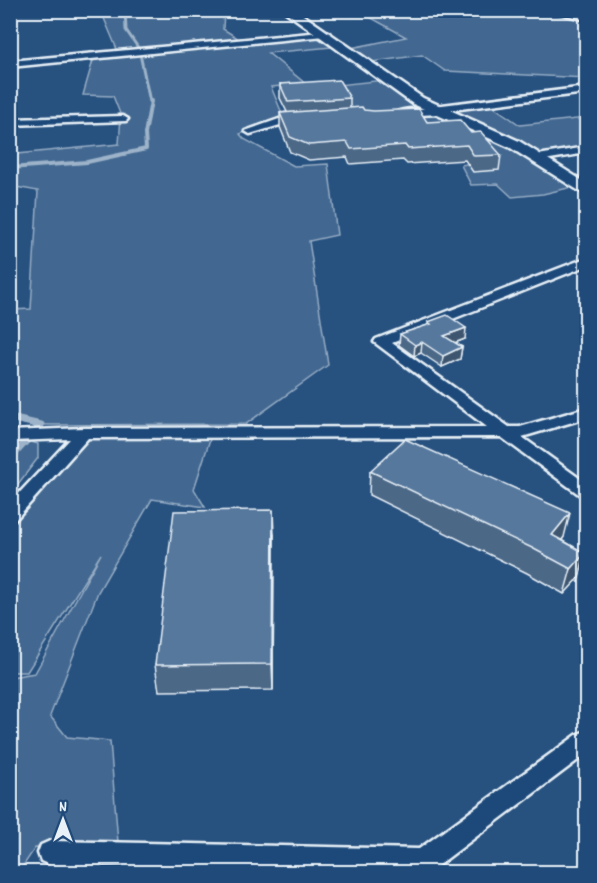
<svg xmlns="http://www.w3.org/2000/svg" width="597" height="883" font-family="Dekko,sans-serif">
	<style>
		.green { fill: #436891; stroke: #96acc4; stroke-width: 1.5 }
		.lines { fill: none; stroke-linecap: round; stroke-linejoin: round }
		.stream-far2 { stroke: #9db3c9; stroke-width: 3 }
		.stream-far1 { stroke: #9db3c9; stroke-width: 4 }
		.stream { stroke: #9db3c9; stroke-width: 7 }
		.street-casing { stroke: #e8f1f8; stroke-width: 5 }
		.secondary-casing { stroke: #e8f1f8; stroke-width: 5 }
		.street { fill: #1f4a7a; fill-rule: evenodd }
		.secondary { fill: #1f4a7a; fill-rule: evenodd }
		.wall { fill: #4b6787; stroke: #e8f1f8; stroke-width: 1.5 }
		.shaded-wall { fill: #3d546e; stroke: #e8f1f8; stroke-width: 1.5 }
		.building { fill: #57789d; stroke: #e8f1f8; stroke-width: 1.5 }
	</style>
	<rect width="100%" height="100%" fill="#27517f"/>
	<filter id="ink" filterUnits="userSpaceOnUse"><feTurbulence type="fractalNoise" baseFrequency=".0167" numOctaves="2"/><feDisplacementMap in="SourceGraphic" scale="12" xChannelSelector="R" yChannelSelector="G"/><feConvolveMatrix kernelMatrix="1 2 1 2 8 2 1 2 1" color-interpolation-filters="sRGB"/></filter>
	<g filter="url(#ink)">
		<g class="green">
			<polygon points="101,11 224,11 223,29 244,42 313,35 332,47 268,53 306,84 271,87 284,118 240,134 244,139 294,166 328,164 337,235 309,241 328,365 246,424 41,425 11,415 11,310 31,309 38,191 11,186 10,142 17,154 119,144 121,116 113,96 83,95 94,57 119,54"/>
			<polygon points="343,11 586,11 586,78 445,71 422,55 372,62 351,48 406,37 368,16 352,16"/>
			<polygon points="385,80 434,109 356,115 337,85"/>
			<polygon points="485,101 520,125 586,118 586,150 543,157 581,185 543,194 512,197 498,184 471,185 461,165 488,160 371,115 438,111"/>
			<polygon points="84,433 212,433 194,489 205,507 152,499 98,592 50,716 67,737 110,741 119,855 35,848 19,872 11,872 11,677 35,673 101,554 27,672 11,672 11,515"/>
			<polygon points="11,436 38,444 38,458 11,493"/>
		</g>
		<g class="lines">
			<polyline class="stream-far2" points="125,10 126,30 139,49 150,102"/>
			<polyline class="stream-far1" points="10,168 87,162 146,149 145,134 151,101"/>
			<polyline class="stream" points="10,418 41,425 10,459"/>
			<g class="street-casing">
				<g id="street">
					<polygon points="586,10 586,14 561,13 557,11"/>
					<polygon points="321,32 325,34 324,36 10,67 10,61"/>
					<path d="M586,87V93L444,111L439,114L400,116L395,113C406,106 423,112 434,106Z"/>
					<polygon points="123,116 128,119 126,121 10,125 10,119"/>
					<polygon points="302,117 307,120 305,122 280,125 250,134 245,131 279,119"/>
					<polygon points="586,147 586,153 538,161 533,158 538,155"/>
					<polygon points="586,258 586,266 392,343 509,427 520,427 586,408 586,418 522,437 586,483 586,497 580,495 501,437 88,438 16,519 10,521 10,503 70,439 10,441 10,431 84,428 487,427 374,342 376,339"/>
					<polygon points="586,731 586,754 432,870 424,872 50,865 41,861 38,853 41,845 50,841 419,849 578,734"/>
				</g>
			</g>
			<g class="secondary-casing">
				<g id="secondary">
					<polygon points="283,10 296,10 423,98 519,141 586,183 586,194 581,192 509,147 413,104"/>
					<polygon points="548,10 570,10 586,14 586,20"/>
				</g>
			</g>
			<use href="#street" class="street"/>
			<use href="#secondary" class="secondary"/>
		</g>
		<g class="wall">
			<polygon points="280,84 350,98 350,108 427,122 471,133 501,155 499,170 473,172 465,160 407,164 403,160 350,164 347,157 309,160 290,152 280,127 280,113 287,112 280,98"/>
			<polygon points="428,322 465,339 455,343 462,347 460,359 442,367 421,353 414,356 399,345 400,334 428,325"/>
			<polygon points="370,471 564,537 562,540 585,553 579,578 564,594 527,573 369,495"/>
			<polygon points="274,535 273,690 159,691 155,665"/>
		</g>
		<g class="shaded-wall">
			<polygon points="466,328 465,339 443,347 444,336"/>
			<polygon points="422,342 421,353 414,356 415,345"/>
			<polygon points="462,347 460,359 442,367 443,356"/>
			<polygon points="273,510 274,535 273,690 272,664"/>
			<polygon points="570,513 564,537 549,557 552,535"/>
			<polygon points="585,553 579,578 564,594 571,569"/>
		</g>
		<g class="building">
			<polygon points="339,80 350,98 288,102 280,84"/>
			<polygon points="362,107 364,110 374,111 419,109 427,122 460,120 471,133 481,132 501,155 474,156 467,145 408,149 405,145 351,149 347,142 309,145 290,137 280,113"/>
			<polygon points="447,315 466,328 444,336 462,347 443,356 422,342 415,345 400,334 431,324 428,322"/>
			<polygon points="405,439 570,513 552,535 585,553 571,569 532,548 370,471"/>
			<polygon points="273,510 272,664 155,665 174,511"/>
		</g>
	</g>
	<rect width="597" height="883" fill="none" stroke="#1f4a7a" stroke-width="36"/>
	<rect x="18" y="18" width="561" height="847" fill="none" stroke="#e8f1f8" stroke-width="2" filter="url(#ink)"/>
	<g transform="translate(63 820)" stroke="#1f4a7a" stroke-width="4.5" paint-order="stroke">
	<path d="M0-4.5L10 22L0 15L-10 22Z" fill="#e8f1f8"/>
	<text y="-9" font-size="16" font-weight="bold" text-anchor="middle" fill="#e8f1f8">N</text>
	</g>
</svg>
